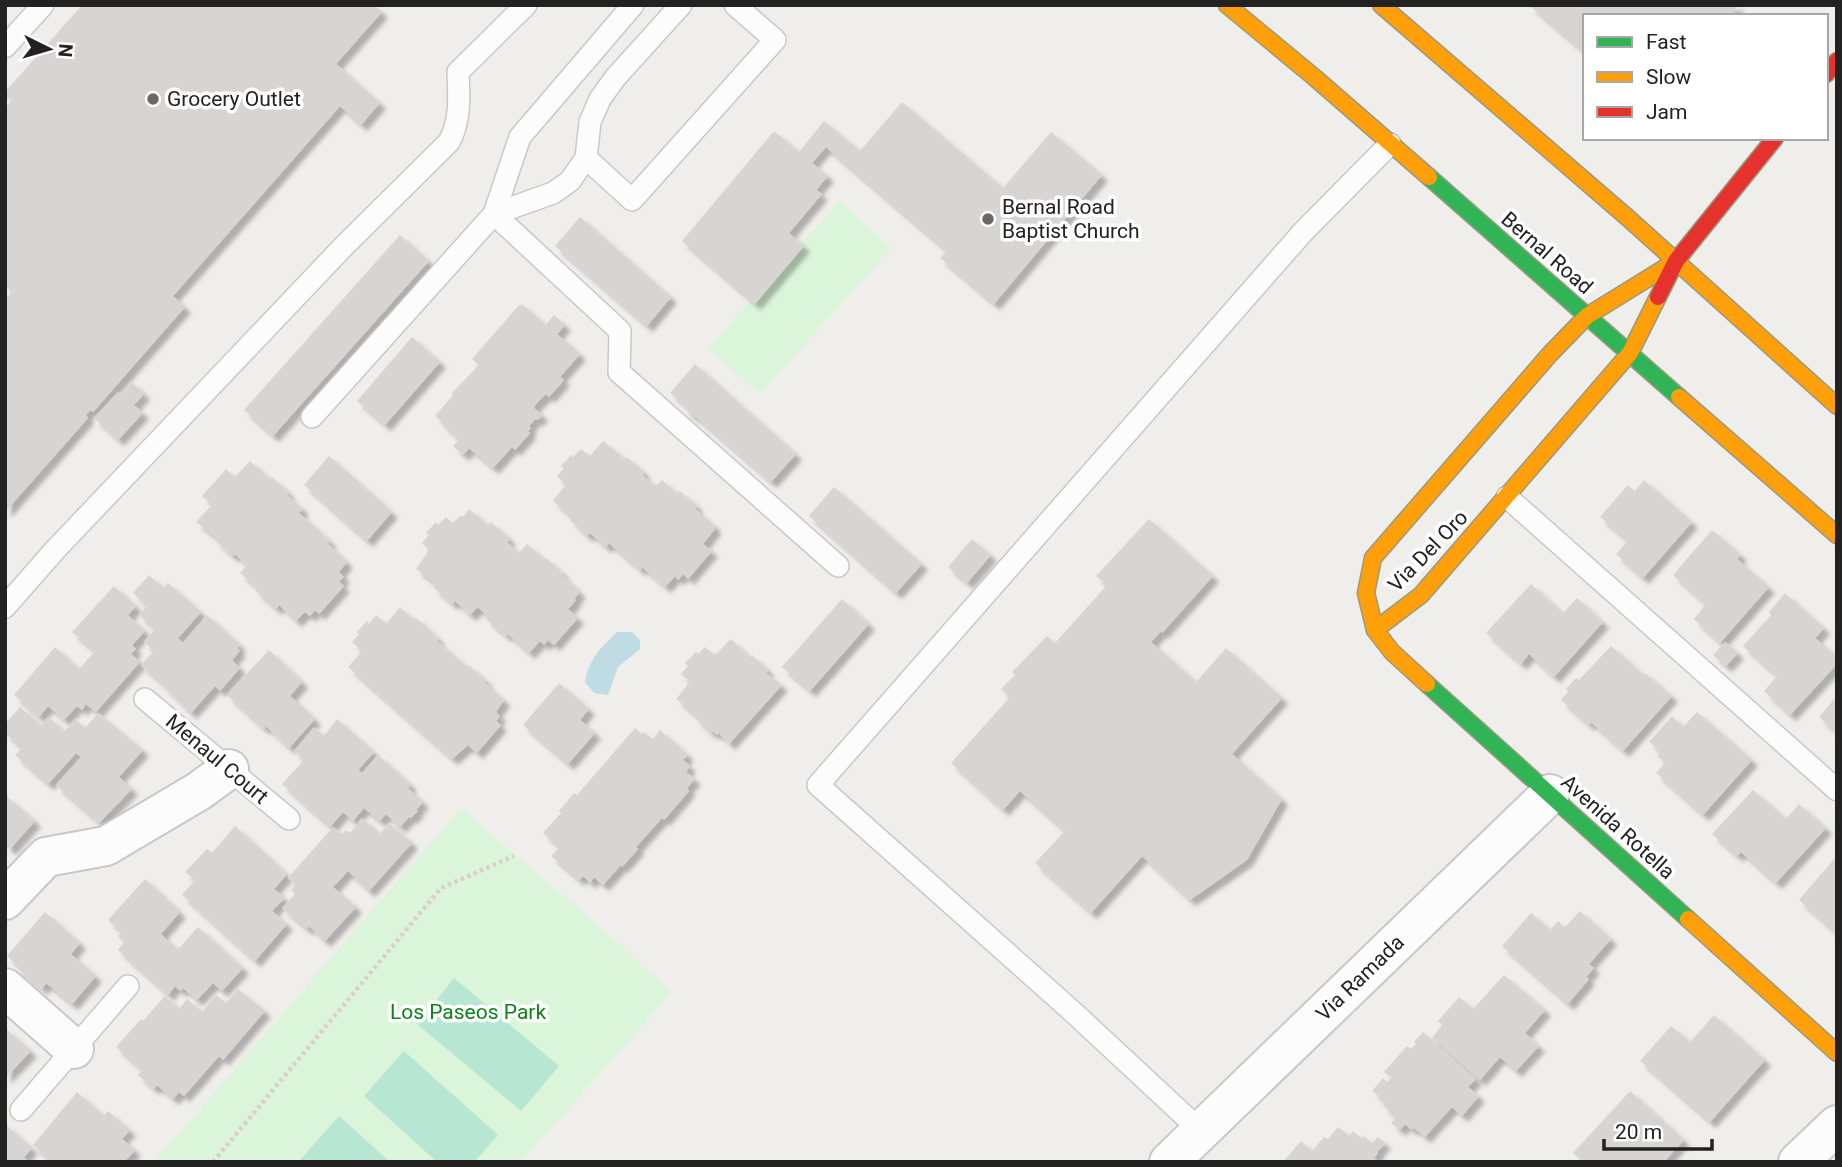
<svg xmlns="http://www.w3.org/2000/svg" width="1842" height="1167" font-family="Roboto,sans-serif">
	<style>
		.park { fill: #daf5da }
		.pitch { fill: #b7e6d2 }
		.water { fill: #bfdbe3 }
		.building { fill: #d7d4d2; filter: url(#shadow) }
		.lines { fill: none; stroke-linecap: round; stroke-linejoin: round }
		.lane-casing { stroke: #c9c8c7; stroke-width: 24 }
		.street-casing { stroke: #c9c8c7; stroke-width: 42 }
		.fast-casing { stroke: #999a82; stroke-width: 19 }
		.slow-casing { stroke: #999a82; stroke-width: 19 }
		.jam-casing { stroke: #999a82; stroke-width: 19 }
		.path { stroke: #dccecd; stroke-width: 4.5; stroke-dasharray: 3.5 3.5; stroke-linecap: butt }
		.lane { stroke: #fdfcfc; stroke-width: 21 }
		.street { stroke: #fdfcfc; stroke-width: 38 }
		.fast { stroke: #30b455; stroke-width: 16 }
		.slow { stroke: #ff9f0a; stroke-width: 16 }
		.jam { stroke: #e5322d; stroke-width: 16 }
		.poi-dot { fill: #6a6968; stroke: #fff; stroke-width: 2.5 }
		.labels { text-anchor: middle; stroke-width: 7; stroke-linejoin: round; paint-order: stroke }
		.poi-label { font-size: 21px; fill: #222; stroke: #fff; text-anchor: start }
		.street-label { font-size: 21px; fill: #222; stroke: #fff }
		.park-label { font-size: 21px; fill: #0c8416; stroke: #fff }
	</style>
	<defs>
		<filter id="shadow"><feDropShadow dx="6" dy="6" stdDeviation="2" flood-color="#0004"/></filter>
	</defs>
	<rect width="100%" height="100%" fill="#f0eeeb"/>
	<g class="park">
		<polygon points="840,201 891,248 760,394 708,348"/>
		<polygon points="461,808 615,940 671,993 521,1162 154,1162"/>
	</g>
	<g class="pitch">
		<polygon points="454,978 559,1066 521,1111 417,1024"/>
		<polygon points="404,1051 498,1135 474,1162 437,1162 364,1096"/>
		<polygon points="339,1116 390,1162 302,1162 300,1160"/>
	</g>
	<path class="water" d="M617,632H632L640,640V649L618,667L608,695L594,693L585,682C590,657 600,649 617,632Z"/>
	<g class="building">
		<polygon points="82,5 374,5 382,12 336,64 380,103 361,125 340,106 173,296 185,307 93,412 90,410 86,415 88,418 5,512 5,299 12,292 5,286 5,108 11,101 5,96 5,92"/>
		<polygon points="1529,5 1739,5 1730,16 1585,16 1585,53"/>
		<polygon points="902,102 1003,188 1051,132 1102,175 994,304 940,258 947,251 826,147 812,163 828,176 816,190 822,194 789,233 804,246 755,304 682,241 774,131 799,152 824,121 860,151"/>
		<polygon points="580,217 671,297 647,326 555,246"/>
		<polygon points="400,235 429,261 273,436 244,410"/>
		<polygon points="522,304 546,325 554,315 565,325 557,334 580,354 560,377 564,380 549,397 546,394 536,404 534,408 542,415 538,420 535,419 529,426 531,428 528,431 530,433 515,450 512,447 493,468 469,448 463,455 453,446 459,439 441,423 442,422 435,416 453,395 451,394 479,365 472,359 519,305 520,306"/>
		<polygon points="412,337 440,362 385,425 357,401"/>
		<polygon points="695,364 796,454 771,482 695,416 694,417 684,408 685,406 670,393"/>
		<polygon points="132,382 144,394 134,405 143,413 118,440 94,418 118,392 121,395"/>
		<polygon points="603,441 625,459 627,457 644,472 642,475 656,486 662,480 677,494 680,491 697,506 695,509 715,526 714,528 715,529 703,544 712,551 688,579 683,574 678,580 675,576 665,587 642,567 640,570 609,543 606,547 590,533 587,536 570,520 572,517 553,501 566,484 557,476 564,468 561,466 571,455 573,457 581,449 590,456"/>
		<polygon points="329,456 392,512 367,541 304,485"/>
		<polygon points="250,461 270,479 272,477 289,493 287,495 303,509 299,513 330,541 328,544 347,562 339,572 344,577 339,582 344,586 319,614 315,610 310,616 305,612 296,621 279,605 276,609 255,590 257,588 240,573 247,565 235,554 232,556 215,540 217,538 196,522 212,505 202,496 226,469 235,477"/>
		<polygon points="1644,480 1692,522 1643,578 1616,554 1628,541 1600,517 1628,485 1635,491"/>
		<polygon points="834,487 922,564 896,593 809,516"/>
		<polygon points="469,509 488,525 491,522 510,539 507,542 519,553 527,544 544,559 546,558 563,573 561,574 580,592 574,599 576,600 568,609 578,618 554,645 548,640 544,645 540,641 529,653 508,634 506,636 486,619 488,617 478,607 470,615 455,601 452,604 433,587 436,584 416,569 429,550 422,543 429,535 426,533 436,522 438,525 446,517 453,523 461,515 463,517"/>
		<polygon points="1149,519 1213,576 1162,633 1161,631 1151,642 1196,682 1226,648 1282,698 1232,754 1282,799 1247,860 1190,900 1142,856 1091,913 1035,863 1065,831 1020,791 1003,810 951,763 1010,697 1001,689 1015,675 1012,672 1047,636 1055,643 1107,585 1096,576"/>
		<polygon points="1712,530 1741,555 1737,559 1769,587 1720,643 1694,619 1706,604 1673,575"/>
		<polygon points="972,539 991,555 967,583 948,567"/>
		<polygon points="149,575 163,588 168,583 201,612 178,638 183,643 207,615 240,645 237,648 240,651 232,660 240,668 220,691 215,686 191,713 164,687 165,686 141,665 154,651 144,642 155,629 139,615 147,606 133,593"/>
		<polygon points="1531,584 1563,613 1577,598 1603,622 1554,677 1529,654 1521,664 1486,633"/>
		<polygon points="114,586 136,606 128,615 145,631 132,645 136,649 131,654 140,662 96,712 86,704 82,710 77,706 64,720 48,706 39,717 14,695 55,647 79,669 87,660 95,652 72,632"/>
		<polygon points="1785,593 1824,628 1815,638 1837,657 1837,664 1790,715 1764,691 1777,676 1743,646 1771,615 1769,612"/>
		<polygon points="842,599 869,624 810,691 782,667"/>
		<polygon points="400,607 413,620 415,617 439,639 437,641 467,667 469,665 486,681 485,683 504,700 496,712 500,716 496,721 501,725 477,753 468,745 452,759 348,667 362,651 352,642 359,634 357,632 367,621 369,624 376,615 386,624"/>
		<polygon points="731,639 750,658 752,655 768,670 766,673 782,685 729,744 719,733 717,735 713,731 711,733 695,718 697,716 676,699 690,682 681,674 688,666 685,663 696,652 698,654 705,647 715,655"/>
		<polygon points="1725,642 1738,653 1726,666 1713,655"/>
		<polygon points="1611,646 1643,675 1645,673 1672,696 1623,751 1591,722 1589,725 1561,700 1568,692 1566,689 1576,678 1579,680"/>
		<polygon points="269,650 302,682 290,696 315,719 289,748 266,726 264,729 227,695"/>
		<polygon points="559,683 589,709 580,720 595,733 568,764 523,725"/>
		<polygon points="1837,696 1837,733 1819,717"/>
		<polygon points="20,707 41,726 48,717 65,731 75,719 85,728 98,713 143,750 119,777 132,789 99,823 56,785 81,757 76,753 48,784 15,755 22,748 5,733 5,724"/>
		<polygon points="1697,712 1752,760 1703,815 1656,773 1665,763 1657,756 1661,752 1649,742 1672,716 1683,727"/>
		<polygon points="337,719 374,752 358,770 362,773 378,755 411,785 408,788 423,802 416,810 418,811 411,818 409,817 400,827 386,814 380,821 364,808 353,821 343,812 330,827 282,784 304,760 294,751 314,727 324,736"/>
		<polygon points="635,728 642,734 644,732 653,739 660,730 688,755 683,760 690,766 686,772 695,779 687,788 689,791 664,820 662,818 636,847 638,849 622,867 621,865 603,885 594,877 590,883 583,876 579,880 551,856 560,847 543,833 561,813 559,811 574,793 577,795"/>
		<polygon points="1753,790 1786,819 1799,804 1826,828 1776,883 1741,852 1737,856 1712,834"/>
		<polygon points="5,795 35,821 10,849 5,845"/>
		<polygon points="362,818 380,834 389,823 412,843 369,891 348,871 333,887 356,907 325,941 309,926 307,929 282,908 295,894 291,890 296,885 288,878 333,827 342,834 346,830 350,833"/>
		<polygon points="235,826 287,874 274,889 285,898 272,911 287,924 255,961 182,895 195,880 185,872 207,849 212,853"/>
		<polygon points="1835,858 1837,860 1837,934 1799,900"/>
		<polygon points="145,879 180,912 161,934 169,942 178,949 198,927 243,968 222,991 213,983 197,1000 183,988 181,991 175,986 168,995 118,950 124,942 118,936 121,932 108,920"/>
		<polygon points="1580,911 1611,939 1589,964 1594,968 1586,977 1589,979 1568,1004 1502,946 1531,913 1550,930 1558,921 1565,927"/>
		<polygon points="45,912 80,943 71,954 96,976 72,1004 46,983 42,989 17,968 19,966 7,956"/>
		<polygon points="1504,975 1545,1010 1525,1033 1539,1046 1516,1071 1500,1057 1480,1080 1432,1038 1442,1025 1438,1021 1459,997 1473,1009"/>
		<polygon points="238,989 265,1011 223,1060 219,1056 184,1096 179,1092 173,1099 157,1085 154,1089 138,1075 142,1070 116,1047 141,1019 143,1021 165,996 179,1009 187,999 202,1012 216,995 226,1003"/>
		<polygon points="1714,1015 1765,1060 1710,1122 1640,1061 1671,1026 1690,1042"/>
		<polygon points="5,1028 31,1051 5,1078"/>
		<polygon points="1423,1032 1476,1079 1468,1087 1479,1096 1462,1116 1452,1107 1425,1137 1414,1128 1412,1130 1405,1124 1400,1130 1391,1123 1396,1118 1383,1105 1386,1102 1372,1091 1383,1078 1387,1082 1391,1078 1384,1072 1407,1046 1411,1049 1416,1044 1414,1042"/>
		<polygon points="1630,1091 1684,1140 1664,1162 1583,1162 1573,1153"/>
		<polygon points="77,1092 104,1116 108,1111 130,1130 122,1139 135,1150 124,1162 44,1162 47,1158 33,1145"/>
		<polygon points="5,1124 32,1148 24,1157 29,1162 5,1162"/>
		<polygon points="1338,1127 1349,1136 1353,1131 1362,1139 1364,1136 1372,1143 1378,1137 1385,1143 1377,1152 1378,1153 1374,1158 1379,1162 1283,1162 1301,1141 1312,1151 1324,1137 1328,1139"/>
	</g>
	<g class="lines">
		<g class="lane-casing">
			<g id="lane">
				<polyline points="5,47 43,5"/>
				<polyline points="586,158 632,200 775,40 735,5"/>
				<polyline points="494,214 620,331 619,372 838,566"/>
				<polyline points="494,214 553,193 570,181 586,158 590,122 600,99 615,78 681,5"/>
				<polyline points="312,417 494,214 520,137 633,5"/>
				<polyline points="1507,497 1837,790"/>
				<path d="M5,607L55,550L344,246L449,142C461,120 459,97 458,72L526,5"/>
				<polyline points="145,699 289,819"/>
				<polyline points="21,1110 128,986"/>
				<polyline points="1201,1131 1073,1012 818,785 1303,232 1390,144"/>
			</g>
		</g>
		<g class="street-casing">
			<g id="street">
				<polyline points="5,900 46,857 106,846 199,791 229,769"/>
				<polyline points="5,988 74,1049"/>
				<polyline points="1169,1162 1550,794"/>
				<polyline points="1798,1162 1837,1125"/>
			</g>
		</g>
		<g class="fast-casing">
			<g id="fast">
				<polyline points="1429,177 1679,397"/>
				<polyline points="1427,684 1688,919"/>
			</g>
		</g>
		<g class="slow-casing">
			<g id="slow">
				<polyline points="1227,5 1314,77 1429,177"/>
				<polyline points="1381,5 1628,218 1837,406"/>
				<polyline points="1679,397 1837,535"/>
				<polyline points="1375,630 1421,595 1630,353 1658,297"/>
				<polyline points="1427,684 1392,652 1375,630 1366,593 1373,558 1550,354 1587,316 1676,261"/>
				<polyline points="1688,919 1837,1053"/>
			</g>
		</g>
		<g class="jam-casing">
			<g id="jam">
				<polyline points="1826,74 1837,61"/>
				<polyline points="1658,297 1676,261 1775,138"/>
			</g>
		</g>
		<polyline class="path" points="213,1162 441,888 514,856"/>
		<use href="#lane" class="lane"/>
		<use href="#street" class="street"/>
		<use href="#fast" class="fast"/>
		<use href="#slow" class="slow"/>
		<use href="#jam" class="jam"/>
	</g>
	<g class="poi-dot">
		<circle cx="153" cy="99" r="7"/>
		<circle cx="988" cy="219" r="7"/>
	</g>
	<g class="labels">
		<g class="poi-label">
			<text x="167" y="106">Grocery Outlet</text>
			<text x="1002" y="214">Bernal Road<tspan x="1002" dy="24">Baptist Church</tspan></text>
		</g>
		<g class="street-label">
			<text transform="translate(1547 253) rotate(41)" y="7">Bernal Road</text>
			<text transform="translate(1428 551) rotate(-46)" y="7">Via Del Oro</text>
			<text transform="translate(217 759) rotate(40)" y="7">Menaul Court</text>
			<text transform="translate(1618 827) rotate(42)" y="7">Avenida Rotella</text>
			<text transform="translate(1360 978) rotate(-44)" y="7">Via Ramada</text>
		</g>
		<g class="park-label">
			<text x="468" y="1019">Los Paseos Park</text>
		</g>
	</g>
	<rect width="1842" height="1167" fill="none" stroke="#222222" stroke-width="14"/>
	<rect x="1583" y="14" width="245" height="126" fill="#ffffff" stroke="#a7a7a7" stroke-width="2"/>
	<rect x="1597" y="37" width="35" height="10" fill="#30b455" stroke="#a7a7a7" stroke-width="2"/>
	<text x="1646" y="49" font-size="21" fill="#222222">Fast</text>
	<rect x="1597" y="72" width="35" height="10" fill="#ff9f0a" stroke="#a7a7a7" stroke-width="2"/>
	<text x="1646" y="84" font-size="21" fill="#222222">Slow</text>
	<rect x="1597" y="107" width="35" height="10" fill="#e5322d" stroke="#a7a7a7" stroke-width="2"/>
	<text x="1646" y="119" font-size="21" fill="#222222">Jam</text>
	<g transform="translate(49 49) rotate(95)" stroke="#ffffff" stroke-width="5" paint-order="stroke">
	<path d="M0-5L12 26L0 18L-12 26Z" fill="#222222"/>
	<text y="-10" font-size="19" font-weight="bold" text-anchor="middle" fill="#222222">N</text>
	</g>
	<path d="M1604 1139v10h108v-10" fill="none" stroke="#222222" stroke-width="3.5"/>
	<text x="1615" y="1139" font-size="21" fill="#222222" stroke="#ffffff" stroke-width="5" paint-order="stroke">20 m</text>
</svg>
